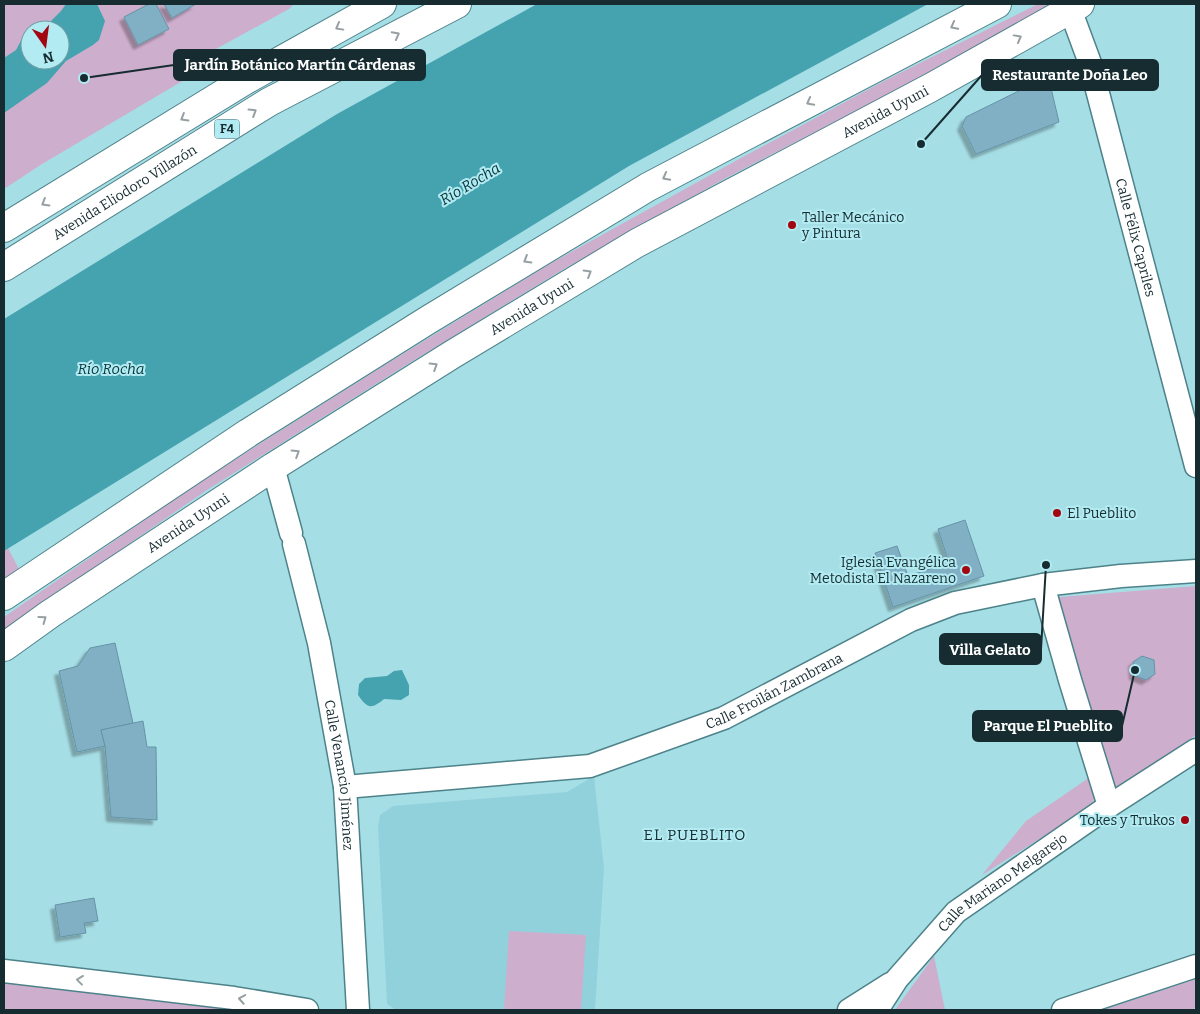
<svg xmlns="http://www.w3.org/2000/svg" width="1200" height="1014" font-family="Bitter,serif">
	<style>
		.built { fill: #91d1db }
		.green { fill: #ceaecd; fill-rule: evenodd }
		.water { fill: #45a3af }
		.building { fill: #81b0c4; stroke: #6593a7; filter: url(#shadow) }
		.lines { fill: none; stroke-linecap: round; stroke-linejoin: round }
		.minor-casing { stroke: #4d8289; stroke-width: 25 }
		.primary-casing { stroke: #4d8289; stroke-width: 30 }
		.trunk-casing { stroke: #4d8289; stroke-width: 30 }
		.minor { stroke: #fff; stroke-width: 22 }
		.primary { stroke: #fff; stroke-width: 28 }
		.trunk { stroke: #fff; stroke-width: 28 }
		.oneway { stroke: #96a0a2 }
		.poi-dot { fill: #a20711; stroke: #b3ebf3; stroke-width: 2 }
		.labels { text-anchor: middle; stroke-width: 4; stroke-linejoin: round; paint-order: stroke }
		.shield { fill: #b3ebf3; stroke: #45656a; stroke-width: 1 }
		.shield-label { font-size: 12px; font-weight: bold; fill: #162c30 }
		.street-label { font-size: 14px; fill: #162c30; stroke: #b3ebf3 }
		.poi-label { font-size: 14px; fill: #162c30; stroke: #b3ebf3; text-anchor: start }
		.water-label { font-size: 15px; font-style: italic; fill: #0a373d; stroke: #b3ebf3 }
		.neighbourhood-label { font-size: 15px; letter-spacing: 1px; fill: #162c30; stroke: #b3ebf3 }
		.leader { fill: none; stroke: #162c30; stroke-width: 2 }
		.callout-dot { fill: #162c30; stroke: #b3ebf3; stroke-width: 2 }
		.callout { fill: #162c30; stroke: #162c30; stroke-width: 2 }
		.callout-label { font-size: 15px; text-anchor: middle; font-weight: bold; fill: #fff }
	</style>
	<defs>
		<filter id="shadow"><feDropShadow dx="-4.5" dy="4.5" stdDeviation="1" flood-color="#0004"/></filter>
	</defs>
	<rect width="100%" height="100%" fill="#a6dee6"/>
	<polygon class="built" points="594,776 604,868 595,1010 396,1010 387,1004 378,827 380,815 393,806 567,792"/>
	<g class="green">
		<path d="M4,4H294L289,9L214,50L207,65L196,73L42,164L4,189ZM30,30H60V60H30Z"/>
		<polygon points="1038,4 1057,4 1018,27 726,178 564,269 403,367 207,490 4,630 4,617 201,481 388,363 553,262 741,158 884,81"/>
		<polygon points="8,548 21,573 4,584 4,551"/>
		<polygon points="1196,586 1196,735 1126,785 1117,787 1110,783 1056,599 1060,597"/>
		<path d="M1090,777C1096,791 1098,798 1087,809L982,875L1026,821Z"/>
		<polygon points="509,931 586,935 581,1010 504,1010"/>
		<polygon points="934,956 945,1010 895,1010"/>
		<polygon points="1196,979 1196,1008 1190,1010 1103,1010"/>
		<polygon points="4,982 154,1001 250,1010 4,1010"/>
	</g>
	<g class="water">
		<polygon points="66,4 97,4 105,21 99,40 93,45 66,61 47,83 4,113 4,58 16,50 24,35 30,34 30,60 60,60 60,30 42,30 61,11"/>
		<polygon points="537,4 928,4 629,166 4,551 4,319 337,114"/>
		<path d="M402,670L409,685V695L401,700L384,699C371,710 367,708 358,695L359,684L365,678L387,676L394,671Z"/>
	</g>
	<g class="building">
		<polygon points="149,4 156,4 169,29 138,45 124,17"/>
		<polygon points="164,4 196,4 172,18"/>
		<polygon points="1043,79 1051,88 1059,122 976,154 962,126 966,117"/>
		<polygon points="965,520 984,576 893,607 875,553 897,546 908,576 949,563 938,529"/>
		<polygon points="115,643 133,723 101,730 105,746 77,752 59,671 78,666 90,648"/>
		<polygon points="1142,656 1154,660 1155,674 1146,680 1134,675 1133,662"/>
		<polygon points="143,721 147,747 156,747 157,820 111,817 105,746 101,730"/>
		<polygon points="94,898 98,921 84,923 86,933 60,937 55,905"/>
	</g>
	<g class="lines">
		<g class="minor-casing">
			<g id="minor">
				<path id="s1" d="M1070,9L1090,63L1196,466"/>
				<polyline points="273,467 291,533"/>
				<path id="s2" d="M294,544L319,643L345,787L358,1010"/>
				<polyline points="1043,585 1070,680 1109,806"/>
				<path id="s3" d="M345,787L590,766L724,718L911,620L955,603L1043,585L1121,576L1196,571"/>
				<polyline points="4,971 234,998 307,1010"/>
				<polyline points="849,1010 890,984"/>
				<path id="s4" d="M877,1010L897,979L956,912L1109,806L1196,750"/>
				<polyline points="1063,1010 1196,966"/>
			</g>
		</g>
		<g class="primary-casing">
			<g id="primary">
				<polyline points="4,596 248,433 428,320 648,187 997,4"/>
				<path id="s5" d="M4,647L50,614L273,467L453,354L637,243L930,88L1080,4"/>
			</g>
		</g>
		<g class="trunk-casing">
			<g id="trunk">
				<polyline points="4,228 244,81 382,4"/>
				<path id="s6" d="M4,267L269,102L457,4"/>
			</g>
		</g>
		<use href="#minor" class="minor"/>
		<use href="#primary" class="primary"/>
		<use href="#trunk" class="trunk"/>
	</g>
	<defs><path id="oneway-chevron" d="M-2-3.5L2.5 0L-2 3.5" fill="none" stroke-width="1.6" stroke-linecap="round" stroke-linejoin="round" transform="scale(1.25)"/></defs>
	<g class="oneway">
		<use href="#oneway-chevron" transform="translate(954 26) rotate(152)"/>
		<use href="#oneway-chevron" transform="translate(339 27) rotate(151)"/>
		<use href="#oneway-chevron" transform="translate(396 35) rotate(-28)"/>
		<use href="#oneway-chevron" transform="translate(1018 38) rotate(-29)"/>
		<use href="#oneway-chevron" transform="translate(810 102) rotate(152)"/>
		<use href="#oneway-chevron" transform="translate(253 112) rotate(-32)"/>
		<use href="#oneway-chevron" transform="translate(184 118) rotate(149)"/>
		<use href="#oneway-chevron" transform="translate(666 177) rotate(152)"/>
		<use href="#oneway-chevron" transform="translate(45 203) rotate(149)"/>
		<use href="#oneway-chevron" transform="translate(527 260) rotate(149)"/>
		<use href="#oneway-chevron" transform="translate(588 273) rotate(-31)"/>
		<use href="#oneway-chevron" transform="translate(434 366) rotate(-32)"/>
		<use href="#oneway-chevron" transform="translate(296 453) rotate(-32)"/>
		<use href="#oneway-chevron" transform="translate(43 619) rotate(-36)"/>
		<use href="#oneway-chevron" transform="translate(80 980) rotate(-173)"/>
		<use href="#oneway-chevron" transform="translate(242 999) rotate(-170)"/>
	</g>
	<g class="poi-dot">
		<circle cx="792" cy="225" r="5"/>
		<circle cx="1057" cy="513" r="5"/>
		<circle cx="966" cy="570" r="5"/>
		<circle cx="1185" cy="820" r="5"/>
	</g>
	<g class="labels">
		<rect class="shield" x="214.5" y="119.5" width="25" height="19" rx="4"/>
		<g class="shield-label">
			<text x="227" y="133">F4</text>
		</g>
		<g class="street-label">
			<text dy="5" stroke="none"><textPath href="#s5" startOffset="1032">Avenida Uyuni</textPath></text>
			<text dy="5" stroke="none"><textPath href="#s6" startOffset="142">Avenida Eliodoro Villazón</textPath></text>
			<text dy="5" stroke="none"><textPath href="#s1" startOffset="238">Calle Félix Capriles</textPath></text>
			<text dy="5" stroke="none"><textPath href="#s5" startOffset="628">Avenida Uyuni</textPath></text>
			<text dy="5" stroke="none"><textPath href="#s5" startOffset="222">Avenida Uyuni</textPath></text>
			<text dy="5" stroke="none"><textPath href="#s3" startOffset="445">Calle Froilán Zambrana</textPath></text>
			<text dy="5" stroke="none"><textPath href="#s2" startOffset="236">Calle Venancio Jiménez</textPath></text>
			<text dy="5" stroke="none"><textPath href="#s4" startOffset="181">Calle Mariano Melgarejo</textPath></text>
		</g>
		<g class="poi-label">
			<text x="802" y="222">Taller Mecánico<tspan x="802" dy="16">y Pintura</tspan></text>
			<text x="1067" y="518">El Pueblito</text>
			<text x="956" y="567" text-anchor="end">Iglesia Evangélica<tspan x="956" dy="16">Metodista El Nazareno</tspan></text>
			<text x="1175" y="825" text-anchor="end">Tokes y Trukos</text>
		</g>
		<g class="water-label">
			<text transform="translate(470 184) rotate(-31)" y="5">Río Rocha</text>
			<text x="111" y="374">Río Rocha</text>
		</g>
		<g class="neighbourhood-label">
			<text x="695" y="840">EL PUEBLITO</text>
		</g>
	</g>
	<path class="leader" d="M84 78L174 65M921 144L982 75M1046 565L1041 649M1135 670L1122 726"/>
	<g class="callout-dot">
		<circle cx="84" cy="78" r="5"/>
		<circle cx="921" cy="144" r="5"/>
		<circle cx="1046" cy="565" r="5"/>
		<circle cx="1135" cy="670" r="5"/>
	</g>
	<g class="callout">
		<rect x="174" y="50" width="251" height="30" rx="5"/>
		<rect x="982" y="60" width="176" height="30" rx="5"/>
		<rect x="940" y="634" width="101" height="30" rx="5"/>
		<rect x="973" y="711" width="149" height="30" rx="5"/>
	</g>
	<g class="callout-label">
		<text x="300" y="70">Jardín Botánico Martín Cárdenas</text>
		<text x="1070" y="80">Restaurante Doña Leo</text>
		<text x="990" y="655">Villa Gelato</text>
		<text x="1048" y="731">Parque El Pueblito</text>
	</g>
	<rect width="1200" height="1014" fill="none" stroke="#162c30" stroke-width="10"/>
	<g transform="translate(45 45) rotate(166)"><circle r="24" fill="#b3ebf3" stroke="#749fa5"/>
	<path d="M0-4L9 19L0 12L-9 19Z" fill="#a20711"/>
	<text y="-8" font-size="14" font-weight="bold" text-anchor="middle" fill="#162c30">N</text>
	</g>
</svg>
